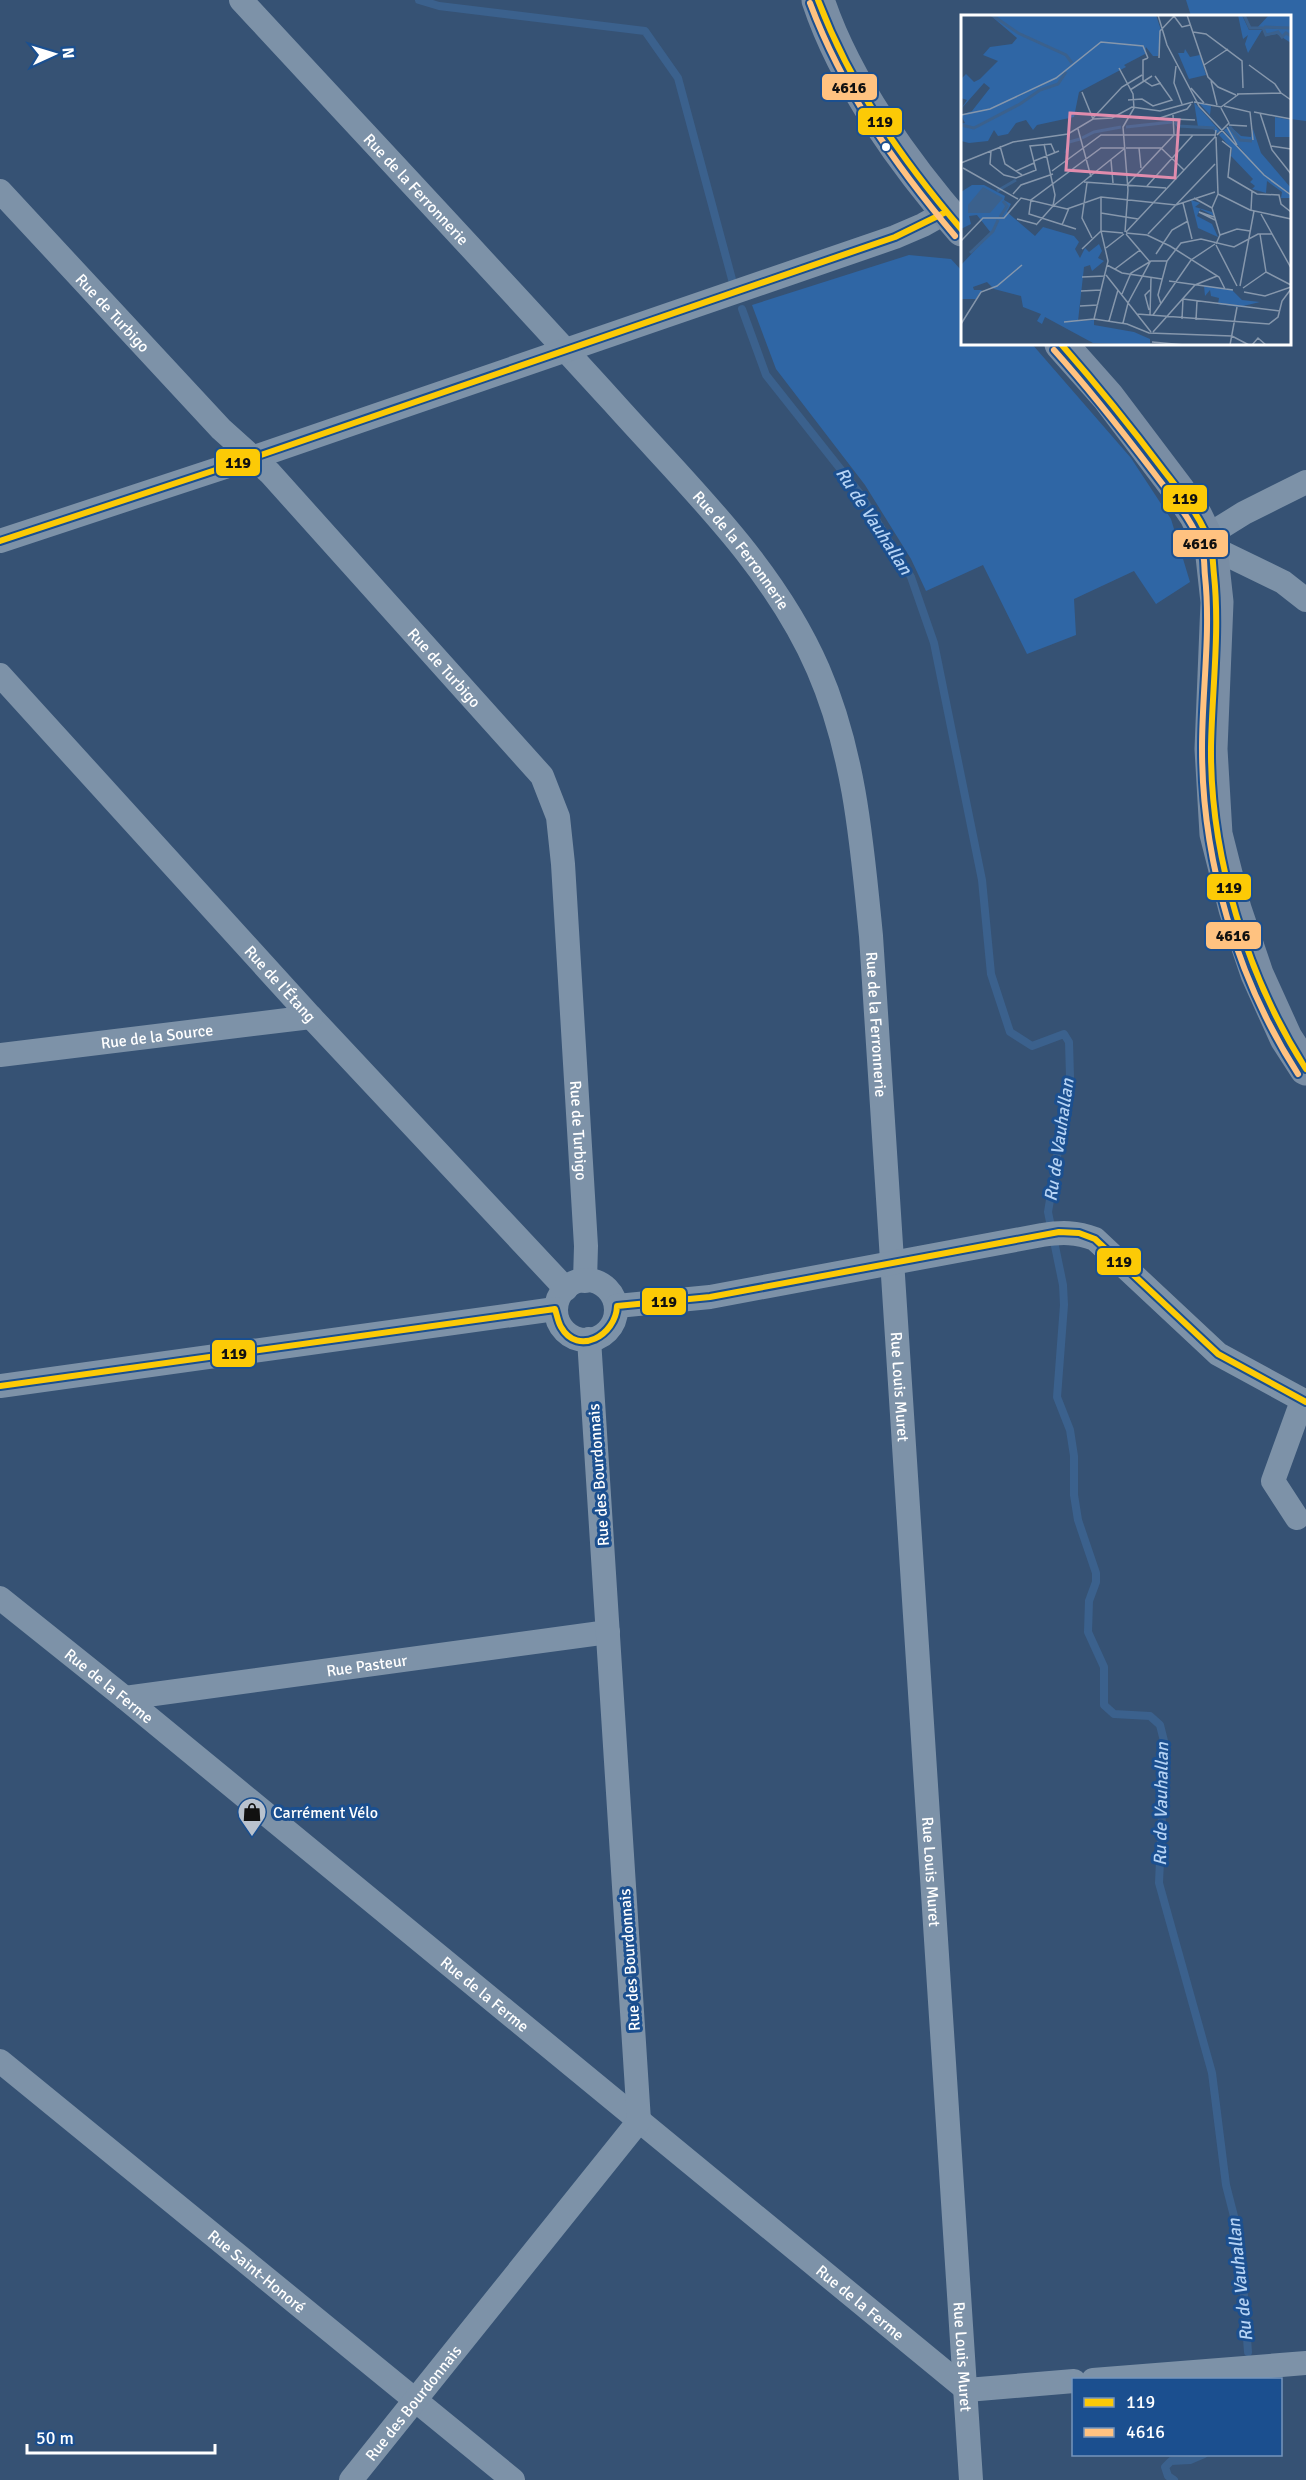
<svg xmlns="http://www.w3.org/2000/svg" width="1306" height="2480" font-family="Signika,sans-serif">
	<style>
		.green { fill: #2f66a5 }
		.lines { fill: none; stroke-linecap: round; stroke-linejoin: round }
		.stream { stroke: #3b618d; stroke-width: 8 }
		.street { stroke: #7d92a8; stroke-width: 24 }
		.secondary { stroke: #798da4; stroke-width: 33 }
		.bus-1-casing { stroke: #1b4f8f; stroke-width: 10 }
		.bus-2-casing { stroke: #1b4f8f; stroke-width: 10 }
		.bus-1 { stroke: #fcca06; stroke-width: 6 }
		.bus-2 { stroke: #ffc280; stroke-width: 6 }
		.bus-dot { fill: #fff; stroke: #1b4f8f; stroke-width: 2 }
		.labels { text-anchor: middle; stroke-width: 6; stroke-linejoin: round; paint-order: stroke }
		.street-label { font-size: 16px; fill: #fff; stroke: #1b4f8f }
		.poi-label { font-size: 16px; fill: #fff; stroke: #1b4f8f; text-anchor: start }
		.water-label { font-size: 18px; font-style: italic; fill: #b5d3f5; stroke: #1b4f8f }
		.inset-river { fill: none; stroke: #3b618d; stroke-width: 3 }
		.inset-road { fill: none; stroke: #8697ac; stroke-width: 1.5 }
		.view { fill: #e08cad; fill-opacity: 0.15; stroke: #e08cad; stroke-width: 3 }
		.inset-edge { fill: none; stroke: #fff; stroke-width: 3 }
		.line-badge { stroke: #1b4f8f; stroke-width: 2 }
		.pale-badge-label { font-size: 16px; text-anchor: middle; font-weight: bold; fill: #111 }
	</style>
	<rect width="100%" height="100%" fill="#365274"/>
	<g class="green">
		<polygon points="1186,0 1306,0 1306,121 1290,119 1290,16 1191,16"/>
		<polygon points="909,255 951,259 962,271 962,344 1032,344 1131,458 1171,519 1190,582 1156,604 1134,571 1074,599 1076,635 1027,654 983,565 926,591 911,559 865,485 776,369 752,305"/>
	</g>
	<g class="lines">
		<g class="stream">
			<polyline points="419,0 439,6 645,31 678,78 733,283"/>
			<polyline points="742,309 766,375 861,495 911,577 934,643 982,880 991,974 1010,1032 1032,1046 1064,1034 1069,1042 1070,1077 1048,1212 1063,1285 1064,1305 1057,1397 1070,1430 1074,1456 1074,1495 1078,1520 1096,1573 1096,1582 1089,1601 1088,1632 1104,1667 1104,1705 1114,1714 1150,1716 1160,1725 1165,1745 1159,1883 1212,2073 1226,2185 1236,2224 1243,2282 1248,2352"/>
			<polyline points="1174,2480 1168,2476 1165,2467 1171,2461 1190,2460 1204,2454"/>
		</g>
		<g class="street">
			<path id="s1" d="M241,0C365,134 490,267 613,402C687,485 773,565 818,669C855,754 862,845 871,936L971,2480"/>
			<path id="s2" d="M0,191L221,429L270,473L542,776L558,817L563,864L586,1246L585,1281"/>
			<polyline points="1207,536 1244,513 1306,482"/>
			<polyline points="0,541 252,458 895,237 923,225 946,212"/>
			<polyline points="1211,547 1283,582 1306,600"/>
			<path id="s3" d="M0,675L311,1017L566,1289"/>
			<path id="s4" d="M0,1055L311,1017"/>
			<circle cx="586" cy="1310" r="30"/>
			<path d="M617,1306L710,1297L1042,1235C1062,1232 1076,1232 1095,1239L1218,1354L1306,1402"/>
			<polyline points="0,1386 555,1309"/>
			<polyline points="1297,1518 1273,1481 1302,1401"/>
			<path id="s5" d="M0,1598L125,1698L967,2390L1074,2381"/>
			<path id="s6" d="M125,1698L608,1632"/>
			<path id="s7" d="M0,2061L513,2480"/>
			<polyline points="1093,2380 1306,2363"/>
			<path id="s8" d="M351,2480L639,2121L589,1339"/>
		</g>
		<g class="secondary">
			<path d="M818,0C845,82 906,166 962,230"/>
			<polyline points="1061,344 1108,397 1179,491 1196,516 1211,547 1217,602 1211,749 1216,834 1235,909 1257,974 1286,1038 1306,1069"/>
		</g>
		<g class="bus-1-casing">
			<g id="bus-1">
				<path d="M818,0C851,87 902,160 962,230"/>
				<path d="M1061,344C1097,385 1131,427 1164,471C1181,493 1204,520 1211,548C1213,556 1213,566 1214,575C1220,632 1212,690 1211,747C1210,856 1247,977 1306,1069"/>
				<polyline points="0,541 252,458 895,237 946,212"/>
				<path d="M0,1386L555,1309C557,1315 558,1322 561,1327C578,1357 616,1335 617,1306L710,1297L1059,1232L1079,1233L1095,1239L1218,1354L1306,1402"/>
			</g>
		</g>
		<g class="bus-2-casing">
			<g id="bus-2">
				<path d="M810,3C843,91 895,165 955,236"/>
				<path d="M1054,350C1090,390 1122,431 1154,473C1171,496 1194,521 1202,549C1205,558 1204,568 1205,576C1211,633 1202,691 1202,748C1202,861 1237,979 1298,1074"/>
			</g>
		</g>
		<use href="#bus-1" class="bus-1"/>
		<use href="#bus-2" class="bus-2"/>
	</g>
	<defs>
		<g id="shop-pin" transform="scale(1.5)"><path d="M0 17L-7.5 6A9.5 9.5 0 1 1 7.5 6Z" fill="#b9c2ce" stroke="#1b4f8f"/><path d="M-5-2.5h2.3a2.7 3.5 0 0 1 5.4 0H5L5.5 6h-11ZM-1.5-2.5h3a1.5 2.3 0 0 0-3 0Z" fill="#111"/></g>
	</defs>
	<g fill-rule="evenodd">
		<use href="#shop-pin" x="252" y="1812"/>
	</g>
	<circle class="bus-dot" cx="886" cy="147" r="5"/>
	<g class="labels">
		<g class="street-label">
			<text dy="6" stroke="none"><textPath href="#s1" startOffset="258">Rue de la Ferronnerie</textPath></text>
			<text dy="6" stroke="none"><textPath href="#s2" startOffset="166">Rue de Turbigo</textPath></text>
			<text dy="6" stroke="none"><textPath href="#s1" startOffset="744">Rue de la Ferronnerie</textPath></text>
			<text dy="6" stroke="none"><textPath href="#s2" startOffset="652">Rue de Turbigo</textPath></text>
			<text dy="6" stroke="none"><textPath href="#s3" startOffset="417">Rue de l'Étang</textPath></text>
			<text dy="6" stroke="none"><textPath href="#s1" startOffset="1248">Rue de la Ferronnerie</textPath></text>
			<text dy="6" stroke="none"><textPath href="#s4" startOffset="158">Rue de la Source</textPath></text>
			<text dy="6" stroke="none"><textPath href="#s2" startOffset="1156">Rue de Turbigo</textPath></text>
			<text dy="6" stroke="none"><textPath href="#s1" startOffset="1611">Rue Louis Muret</textPath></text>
			<text transform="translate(598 1475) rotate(-94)" y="6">Rue des Bourdonnais</text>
			<text dy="6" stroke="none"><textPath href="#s6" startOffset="244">Rue Pasteur</textPath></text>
			<text dy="6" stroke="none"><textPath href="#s5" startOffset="140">Rue de la Ferme</textPath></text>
			<text dy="6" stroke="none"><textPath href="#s1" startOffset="2097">Rue Louis Muret</textPath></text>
			<text transform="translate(629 1960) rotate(-94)" y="6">Rue des Bourdonnais</text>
			<text dy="6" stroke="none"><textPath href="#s5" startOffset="626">Rue de la Ferme</textPath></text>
			<text dy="6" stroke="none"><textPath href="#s7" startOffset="332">Rue Saint-Honoré</textPath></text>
			<text dy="6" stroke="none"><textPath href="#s5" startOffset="1112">Rue de la Ferme</textPath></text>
			<text dy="6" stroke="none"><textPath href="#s1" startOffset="2583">Rue Louis Muret</textPath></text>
			<text dy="6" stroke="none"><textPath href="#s8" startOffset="99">Rue des Bourdonnais</textPath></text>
		</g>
		<g class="poi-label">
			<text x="273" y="1818">Carrément Vélo</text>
		</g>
		<g class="water-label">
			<text transform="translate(874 521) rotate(57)" y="6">Ru de Vauhallan</text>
			<text transform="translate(1059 1140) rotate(-82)" y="6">Ru de Vauhallan</text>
			<text transform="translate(1161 1804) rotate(-89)" y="6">Ru de Vauhallan</text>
			<text transform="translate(1240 2280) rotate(-96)" y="6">Ru de Vauhallan</text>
		</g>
	</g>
	<g transform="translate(961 15)">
		<rect width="330" height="330" fill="#365274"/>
		<path d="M29,0H195L200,15L197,41H192L185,32L184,39L163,50L165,52L118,77L113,102L76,110L72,115L65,105L55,108L47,119L37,121L33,115L27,126L8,128L0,126V109L4,108L0,100L11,96L29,73L23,68L0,94L6,85L0,83V64L5,59L13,67L19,64L37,46L22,40L29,32L51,29L56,23ZM277,0H281L288,15H301L287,38L284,29L287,20L282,24ZM308,0H330V12L295,14ZM306,13L330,14V28L316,19L304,21L303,14ZM224,34L229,42L239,40L245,60L228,64L217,38H223ZM233,87L259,116L256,118L251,113L237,112ZM237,87L250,91L249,100L263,115L269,111L280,121L290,122L292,114L300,138L330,173V179L303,159ZM314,102L330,105V122H314ZM261,117L330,181V183H320L321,177L306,166L305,178L291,174L294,171L289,167L292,164L270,141L271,134L258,120ZM11,170H23L44,181L43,185L50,189L46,197L74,221L82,212L113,221L118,227L114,234L119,243L124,233L128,237L138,229L141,236L137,243L143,246L131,256L129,250L123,252L117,306L133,305V310L173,317L189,324V330L132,328L84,302L81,309L76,306L80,299L62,292L60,281L33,274L26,267L12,272L13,275H21L15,284H0V250L30,218L16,200L8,201L10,209L0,214V177ZM230,185L239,188L234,192L251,197L253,201L239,194L236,201L251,209L257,222L237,213ZM243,271L271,275L281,285L299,287L278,292L257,289L258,283L250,281L249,275L244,281Z" fill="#2f66a5"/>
		<path d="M22,172L42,183L29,198H7V190Z" fill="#3b618d"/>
		<path class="inset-river" d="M31,0L57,18L105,40L111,48M283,0L289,13H302L305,20L317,17L321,22L325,18L330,21M303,12L330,13M214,107L217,111L254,113M0,110L13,113L59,89L79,75L97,69L105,57M165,112L211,107M269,112L279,125L291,126M121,123L133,117L160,112M105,138L108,127L119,124M36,176L55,165M39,202L46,191L42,186M9,238L32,216L37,205"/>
		<path class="inset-road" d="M197,0L206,30L238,91L303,160L330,180M226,0L247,62L257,72L275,80M213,1L221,12L229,10M232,17L245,19L281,46L282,73M187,43L182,45V65L191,71L200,68M198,43L199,16L214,0M243,50L267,34M288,50L314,69L320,78M215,51L213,68L221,89M158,53L172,79L173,93L162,112L167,175L164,217M250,66L256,90M230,73L243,88M169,75L191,61M121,77L132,104M276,79L320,78L330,85M167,85L181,84L192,91L211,85L194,61M233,87L260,92L278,79M263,91L289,97L292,125M293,97L330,104M299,98L311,135L330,159M0,100L29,94L95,63L140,27L182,31L187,43M132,103L161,72L181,60M199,103L226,94L230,89M212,104L234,105M268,110L286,111M266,112L276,130M117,114L130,162M256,120L268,108L260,93M255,122L257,179L289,195L330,204M261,126L270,133L267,162L296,179L318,180L320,189L330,197M39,131L44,149L61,160M310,131L330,134M165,133H200L223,155M178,133L180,153M30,136L29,149L43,160L55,163L75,155L69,131L90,129L94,138M150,145L152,168M73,146L98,136M0,148L52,127L107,119L132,104L151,103L171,92L199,96L232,87M2,153L57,184M55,156L73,148M91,156L140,120H254M123,167L205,173M126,168L121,203L131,223M167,169L213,120L212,100M186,171L232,120M52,179L60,170L92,159M233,183L251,193M222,188L231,224M92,191L163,134M290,195L291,176M140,198L177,204M300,199L330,253M253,202L238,197L254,205M56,204L75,209M75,210L92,191L94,180L83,129M101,210L108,193M115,214L68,199L70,185L140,133H163M165,217L254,122L255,115M165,218L186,220L209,231L258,262L264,274M187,219L254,149M299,219L305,257M259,220L276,214L289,216M0,226L22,203H43L60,183L106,194L140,182L215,190L254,177M255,229L259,220L251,193L257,179M255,230L276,271M145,233L163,219M121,234L140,216L162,218M195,239L211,215L227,206M146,250L161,258L201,264M154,254L179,235M305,257L330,270M145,260L190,317M121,262L144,261M208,266L272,275M279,271L293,196M282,273L305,257M120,276L140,275M283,277L304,281L330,272M161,279L170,258L190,246H206M222,284L319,296M200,289L197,280L206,246L220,228L240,224L273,232L297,219H311M119,291L137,290M188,295L184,280L189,275M176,299L308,309L317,302L321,286L330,274M189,300L190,263M192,300L230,245L254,229M133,304L147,246L140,216V182M221,304L222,284M235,305L236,286M148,306L157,275M103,307L133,304L166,309L188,318L271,321L288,330M162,308L167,288L189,247L165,219M0,309L20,277L36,271L61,250M192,317L234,270L256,261M191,327L224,330M269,330L276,292M291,330L297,323L305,330"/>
		<path class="view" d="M109,98L218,105L214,163L105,155Z"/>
		<rect width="330" height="330" class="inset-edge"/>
	</g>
	<g class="line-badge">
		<rect x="821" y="73" width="57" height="28" rx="6" fill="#ffc280"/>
		<rect x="857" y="107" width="46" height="29" rx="6" fill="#fcca06"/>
		<rect x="215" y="448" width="46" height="29" rx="6" fill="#fcca06"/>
		<rect x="1162" y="484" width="46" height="29" rx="6" fill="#fcca06"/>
		<rect x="1172" y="529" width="57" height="29" rx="6" fill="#ffc280"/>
		<rect x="1206" y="873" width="46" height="28" rx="6" fill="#fcca06"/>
		<rect x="1205" y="921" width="57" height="29" rx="6" fill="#ffc280"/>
		<rect x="1096" y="1247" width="46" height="29" rx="6" fill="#fcca06"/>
		<rect x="641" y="1287" width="46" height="29" rx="6" fill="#fcca06"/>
		<rect x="211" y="1339" width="45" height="29" rx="6" fill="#fcca06"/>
	</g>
	<g class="pale-badge-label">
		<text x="849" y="93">4616</text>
		<text x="880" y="127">119</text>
		<text x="238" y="468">119</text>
		<text x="1185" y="504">119</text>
		<text x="1200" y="549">4616</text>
		<text x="1229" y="893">119</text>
		<text x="1233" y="941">4616</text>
		<text x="1119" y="1267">119</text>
		<text x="664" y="1307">119</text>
		<text x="234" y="1359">119</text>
	</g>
	<rect x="1072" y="2378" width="210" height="78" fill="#1b4f8f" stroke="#7695bc" stroke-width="1.5"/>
	<rect x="1084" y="2398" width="30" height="9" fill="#fcca06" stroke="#7695bc" stroke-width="1.5"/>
	<text x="1126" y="2408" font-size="18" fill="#ffffff">119</text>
	<rect x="1084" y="2428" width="30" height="9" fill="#ffc280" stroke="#7695bc" stroke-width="1.5"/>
	<text x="1126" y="2438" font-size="18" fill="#ffffff">4616</text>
	<g transform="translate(54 54) rotate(86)" stroke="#1b4f8f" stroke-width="4.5" paint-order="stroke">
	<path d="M0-4.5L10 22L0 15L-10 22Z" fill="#ffffff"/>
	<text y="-9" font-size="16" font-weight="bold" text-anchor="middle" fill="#ffffff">N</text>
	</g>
	<path d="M27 2444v9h188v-9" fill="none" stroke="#ffffff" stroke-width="3"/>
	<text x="36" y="2444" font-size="18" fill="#ffffff" stroke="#1b4f8f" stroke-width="4.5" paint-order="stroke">50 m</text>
</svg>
